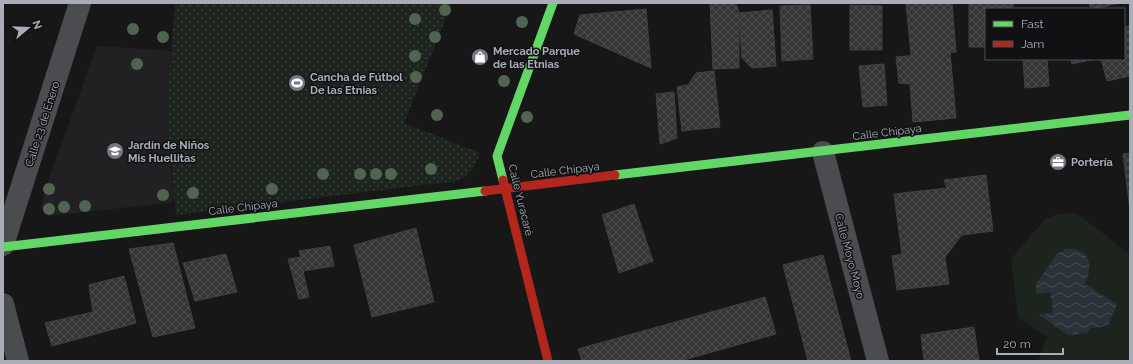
<svg xmlns="http://www.w3.org/2000/svg" width="1133" height="364" font-family="Raleway,sans-serif">
	<style>
		.built { fill: #212123 }
		.grass { fill: #1d241e; fill-rule: evenodd }
		.park { fill: url(#park-dots) }
		.water { fill: url(#water-waves) }
		.building { fill: url(#building-cross-hatch); stroke: #3f4043 }
		.lines { fill: none; stroke-linecap: round; stroke-linejoin: round }
		.street { stroke: #4b4c50; stroke-width: 22 }
		.fast { stroke: #63d668; stroke-width: 9 }
		.jam { stroke: #b3261e; stroke-width: 9 }
		.tree { fill: #506451 }
		.labels { text-anchor: middle; stroke-width: 3; stroke-linejoin: round; paint-order: stroke }
		.poi-label { font-size: 11px; font-weight: bold; fill: #a8adb8; stroke: #111113; text-anchor: start }
		.street-label { font-size: 11px; fill: #a8adb8; stroke: #111113 }
	</style>
	<defs>
		<pattern id="park-dots" width="8" height="8" patternUnits="userSpaceOnUse"><rect width="8" height="8" fill="#1d241e"/><path d="M2 2h.1M6 6h.1" fill="none" stroke="#3b413d" stroke-width="1.8" stroke-linecap="round"/></pattern>
		<pattern id="water-waves" width="16" height="10" patternUnits="userSpaceOnUse"><rect width="16" height="10" fill="#2a3239"/><path d="M0 5q4-4 8 0t8 0" fill="none" stroke="#464d54"/></pattern>
		<pattern id="building-cross-hatch" width="8" height="8" patternUnits="userSpaceOnUse"><rect width="8" height="8" fill="#353536"/><path d="M0 0l8 8M0 8l8-8" fill="none" stroke="#4f5051"/></pattern>
	</defs>
	<rect width="100%" height="100%" fill="#171717"/>
	<polygon class="built" points="97,46 173,51 167,115 174,202 50,216 41,209 46,187"/>
	<path class="grass" d="M1073,212L1083,218L1130,254V361H1038L1047,337L1018,318L1011,259L1045,219L1059,214ZM1069,249C1090,251 1094,269 1085,284L1108,326L1091,328L1039,315L1053,312L1050,292L1057,254Z"/>
	<path class="park" d="M175,3H452L404,123L480,153C475,166 471,176 457,181L176,215L167,115Z"/>
	<path class="water" d="M1066,249C1090,246 1094,267 1085,284L1117,304L1108,326L1091,328L1087,333L1068,335L1039,315L1053,312L1050,292L1036,294V284L1057,254Z"/>
	<g class="building">
		<polygon points="710,3 736,3 739,13 739,68 713,69"/>
		<polygon points="906,3 952,3 956,52 911,55"/>
		<polygon points="969,3 1013,3 1013,9 986,9 986,47 969,47"/>
		<polygon points="1089,3 1119,3 1094,9 1091,9"/>
		<polygon points="810,5 813,59 782,61 780,6"/>
		<polygon points="850,5 882,6 882,50 850,50"/>
		<polygon points="646,9 651,68 574,34 580,15"/>
		<polygon points="772,10 776,66 752,68 742,58 739,13"/>
		<polygon points="1130,26 1130,76 1107,81 1101,59 1124,59 1124,27"/>
		<polygon points="950,52 956,118 913,122 910,84 899,83 896,57"/>
		<polygon points="1023,59 1047,59 1049,86 1025,88"/>
		<polygon points="1071,59 1095,59 1072,64"/>
		<polygon points="884,64 887,105 863,107 859,66"/>
		<polygon points="714,71 720,127 682,131 677,87 688,85 696,73"/>
		<polygon points="674,92 677,138 660,144 656,94"/>
		<polygon points="1130,153 1130,210 1123,154"/>
		<polygon points="986,175 993,231 962,235 945,257 949,284 897,290 892,256 902,254 894,194 947,188 944,180"/>
		<polygon points="634,204 653,261 619,273 602,215"/>
		<polygon points="416,228 434,302 372,317 354,245"/>
		<polygon points="173,243 195,328 153,337 129,249"/>
		<polygon points="330,246 334,266 303,271 309,297 299,299 288,259 301,257 299,251"/>
		<polygon points="226,254 237,292 195,301 183,263"/>
		<polygon points="823,255 851,361 808,361 783,265"/>
		<polygon points="124,276 136,323 52,346 45,323 93,312 89,285"/>
		<polygon points="765,297 776,334 680,361 582,361 578,349"/>
		<polygon points="974,327 979,361 924,361 921,335"/>
	</g>
	<g class="lines">
		<g class="street">
			<polyline points="823,152 878,361"/>
			<polyline points="3,245 80,3"/>
			<polyline points="3,304 18,361"/>
		</g>
		<g class="fast">
			<polyline points="615,175 1130,115"/>
			<polyline points="503,180 497,156 553,3"/>
			<polyline points="3,247 485,191"/>
		</g>
		<g class="jam">
			<polyline points="503,180 548,361"/>
			<polyline points="485,191 615,175"/>
		</g>
	</g>
	<g class="tree">
		<circle cx="445" cy="10" r="6"/>
		<circle cx="415" cy="19" r="6"/>
		<circle cx="522" cy="22" r="6"/>
		<circle cx="133" cy="29" r="6"/>
		<circle cx="163" cy="37" r="6"/>
		<circle cx="435" cy="37" r="6"/>
		<circle cx="415" cy="56" r="6"/>
		<circle cx="137" cy="64" r="6"/>
		<circle cx="416" cy="77" r="6"/>
		<circle cx="504" cy="81" r="6"/>
		<circle cx="437" cy="115" r="6"/>
		<circle cx="527" cy="117" r="6"/>
		<circle cx="431" cy="169" r="6"/>
		<circle cx="323" cy="174" r="6"/>
		<circle cx="360" cy="174" r="6"/>
		<circle cx="376" cy="174" r="6"/>
		<circle cx="391" cy="174" r="6"/>
		<circle cx="49" cy="189" r="6"/>
		<circle cx="272" cy="189" r="6"/>
		<circle cx="193" cy="193" r="6"/>
		<circle cx="163" cy="195" r="6"/>
		<circle cx="85" cy="206" r="6"/>
		<circle cx="64" cy="207" r="6"/>
		<circle cx="49" cy="209" r="6"/>
	</g>
	<defs>
		<g id="shop-disc" transform="scale(0.9)"><circle r="9.5" fill="#757880" stroke="#111113"/><path d="M-5-2.5h2.3a2.7 3.5 0 0 1 5.4 0H5L5.5 6h-11ZM-1.5-2.5h3a1.5 2.3 0 0 0-3 0Z" fill="#fff"/></g>
		<g id="stadium-disc" transform="scale(0.9)"><circle r="9.5" fill="#757880" stroke="#111113"/><path d="M0-5a6.5 5 0 1 0 0 10a6.5 5 0 1 0 0-10ZM-3.5-1.8h7v3.6h-7Z" fill="#fff"/></g>
		<g id="school-disc" transform="scale(0.9)"><circle r="9.5" fill="#757880" stroke="#111113"/><path d="M0-5L7-2L0 1L-7-2ZM-4 1L0 2.5L4 1V4Q0 6-4 4Z" fill="#fff"/></g>
		<g id="office-disc" transform="scale(0.9)"><circle r="9.5" fill="#757880" stroke="#111113"/><path d="M-6-3h4V-5.5h4V-3h4V5H-6ZM-1-4.5V-3h2v-1.5ZM-6 0V1H6V0Z" fill="#fff"/></g>
	</defs>
	<g fill-rule="evenodd">
		<use href="#shop-disc" x="480" y="57"/>
		<use href="#stadium-disc" x="297" y="83"/>
		<use href="#school-disc" x="115" y="151"/>
		<use href="#office-disc" x="1058" y="162"/>
	</g>
	<g class="labels">
		<g class="poi-label">
			<text x="493" y="55">Mercado Parque<tspan x="493" dy="13">de las Etnias</tspan></text>
			<text x="310" y="81">Cancha de Fútbol<tspan x="310" dy="13">De las Etnias</tspan></text>
			<text x="128" y="149">Jardín de Niños<tspan x="128" dy="13">Mis Huellitas</tspan></text>
			<text x="1071" y="166">Portería</text>
		</g>
		<g class="street-label">
			<text transform="translate(42 124) rotate(-72)" y="4">Calle 23 de Enero</text>
			<text transform="translate(887 132) rotate(-7)" y="4">Calle Chipaya</text>
			<text transform="translate(565 170) rotate(-7)" y="4">Calle Chipaya</text>
			<text transform="translate(521 200) rotate(76)" y="4">Calle Yuracaré</text>
			<text transform="translate(243 207) rotate(-7)" y="4">Calle Chipaya</text>
			<text transform="translate(850 256) rotate(75)" y="4">Calle Moyo Moyo</text>
		</g>
	</g>
	<rect width="1133" height="364" fill="none" stroke="#a8adb8" stroke-width="8"/>
	<rect x="985" y="8" width="140" height="52" fill="#111113" stroke="#4d4f55"/>
	<rect x="993" y="21" width="20" height="6" fill="#63d668" stroke="#4d4f55"/>
	<text x="1021" y="28" font-size="12" fill="#a8adb8">Fast</text>
	<rect x="993" y="41" width="20" height="6" fill="#b3261e" stroke="#4d4f55"/>
	<text x="1021" y="48" font-size="12" fill="#a8adb8">Jam</text>
	<g transform="translate(28 28) rotate(71)" stroke="#111113" stroke-width="3" paint-order="stroke">
	<path d="M0-3L7 15L0 10L-7 15Z" fill="#a8adb8"/>
	<text y="-6" font-size="11" font-weight="bold" text-anchor="middle" fill="#a8adb8">N</text>
	</g>
	<path d="M997 348v6h66v-6" fill="none" stroke="#a8adb8" stroke-width="2"/>
	<text x="1003" y="348" font-size="12" fill="#a8adb8" stroke="#111113" stroke-width="3" paint-order="stroke">20 m</text>
</svg>
